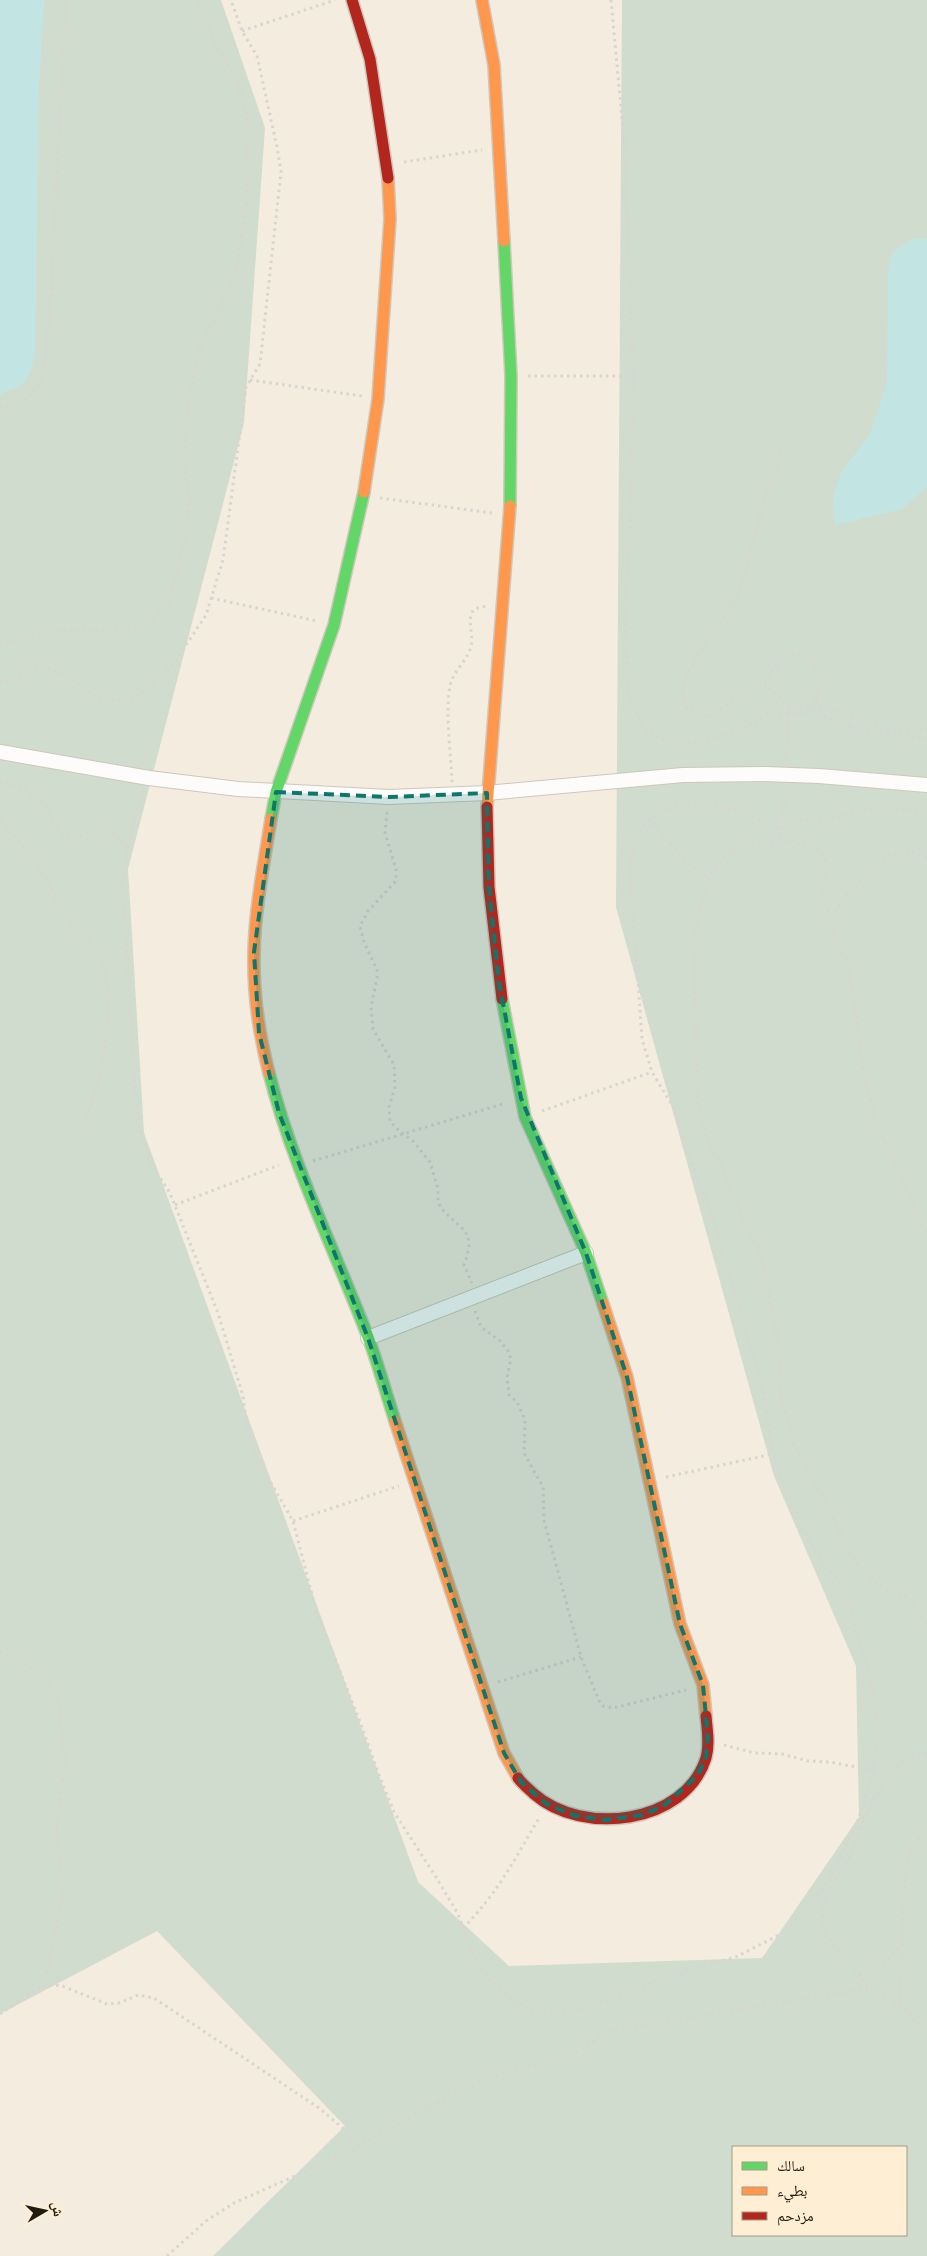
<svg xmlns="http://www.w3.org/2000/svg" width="927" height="2256" font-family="'Open Sans','Noto Naskh Arabic',sans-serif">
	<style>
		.green { fill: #d0dcce; fill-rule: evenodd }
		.water { fill: #c2e5e4 }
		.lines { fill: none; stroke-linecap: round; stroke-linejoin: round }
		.street-casing { stroke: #cec7bc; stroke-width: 16 }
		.fast-casing { stroke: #cec7bc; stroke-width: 14 }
		.slow-casing { stroke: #cec7bc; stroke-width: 14 }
		.jam-casing { stroke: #cec7bc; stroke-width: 14 }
		.path { stroke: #d7d5d0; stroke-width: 3; stroke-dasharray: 2.5 4; stroke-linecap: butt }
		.street { stroke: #fdfcfa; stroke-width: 14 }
		.fast { stroke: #63d668; stroke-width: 11 }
		.slow { stroke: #ff974d; stroke-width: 11 }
		.jam { stroke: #b3261e; stroke-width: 11 }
		.street-bridge-casing { stroke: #cec7bc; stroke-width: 16; stroke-linecap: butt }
		.street-bridge { stroke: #fdfcfa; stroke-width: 14 }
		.marked { fill: #0f766e; fill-opacity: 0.2; stroke: #0f766e; stroke-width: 4; stroke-dasharray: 10 6; stroke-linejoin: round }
	</style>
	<rect width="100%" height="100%" fill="#f4ecde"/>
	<path class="green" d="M0,0H221L265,128L244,423L128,869L144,1133L418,1882L509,1966L762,1958L859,1817L856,1666L774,1476L616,907L622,0H927V2256H213L345,2126L157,1931L0,2014ZM733,2147H906V2235H733Z"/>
	<g class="water">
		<path d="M0,0H44L38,104L35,355C29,380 25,386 0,394Z"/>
		<polygon points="914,238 927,239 927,487 902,509 835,525 833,496 842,471 870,434 887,382 888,271 893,252"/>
	</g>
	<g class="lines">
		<g class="street-casing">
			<g id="street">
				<polyline points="0,752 149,778 238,789 389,797 487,793 683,775 765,774"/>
				<polyline points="819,776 927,785"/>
				<polyline points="368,1338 586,1253"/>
			</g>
		</g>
		<g class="fast-casing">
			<g id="fast">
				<polyline points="504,241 511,376 510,506"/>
				<polyline points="271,819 276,792 334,625 364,492"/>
				<polyline points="502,999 525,1117 586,1253 603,1304"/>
				<path d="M269,1073C292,1164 334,1249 368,1337C378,1364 386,1393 395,1421"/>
			</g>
		</g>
		<g class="slow-casing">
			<g id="slow">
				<polyline points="482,0 494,65 504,241"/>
				<polyline points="364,492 378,399 390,219 388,178"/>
				<polyline points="487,807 510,506"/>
				<path d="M269,1073C259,1034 253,992 254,952C255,908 264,863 271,819"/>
				<polyline points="603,1304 627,1377 680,1624 703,1685 706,1716"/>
				<polyline points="395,1421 504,1753 518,1778"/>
			</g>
		</g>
		<g class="jam-casing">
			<g id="jam">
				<polyline points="352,0 370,59 388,178"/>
				<polyline points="487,807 489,887 502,999"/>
				<path d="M518,1778C522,1784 529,1789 534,1794C582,1836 685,1825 706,1758C710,1744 707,1729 706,1716"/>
			</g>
		</g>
		<g class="path">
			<polyline points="611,0 624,141 633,376 630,527 625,617 628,693 641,725 656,736 673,743 691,744 729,734 768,715 813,712 853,728 885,735 927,738"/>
			<polyline points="242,31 335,0"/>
			<polyline points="404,162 482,150"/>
			<polyline points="528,376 633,376"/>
			<polyline points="250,380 362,396"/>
			<polyline points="0,408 28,398 38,387 44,370 50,311 66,0"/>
			<path d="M780,450L778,464L764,502L742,584L729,610L703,646L684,682L682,691L686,708L707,717L764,683L774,668L786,657L796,654L809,656C819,672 817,687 816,705"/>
			<polyline points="380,498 492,513"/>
			<polyline points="211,598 317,621"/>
			<polyline points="0,645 47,632 128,629 150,622 168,607 185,540 190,500 184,462 188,405 199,350 236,273 247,200 247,116 236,78 215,44 198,0"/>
			<polyline points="0,682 15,679 35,667 50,669 65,675 92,695 109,700 127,699 144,692 174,663 206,615 223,560 246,387 260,364 281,172 277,147 257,56 242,31 231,0"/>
			<polyline points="764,683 790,707 816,705 891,730 927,729"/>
			<polyline points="786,761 790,707"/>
			<path d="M0,782C24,786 40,796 52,818C55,825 57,832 65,836C74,840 79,836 87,833C103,827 118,835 127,848"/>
			<path d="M452,782C451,755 445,710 450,686C453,670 468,661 471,646C474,632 466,621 474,609L486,606"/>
			<polyline points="785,787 783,816 778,840 730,851 708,877 693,941 698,1104 707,1140 721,1161 730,1192 762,1258 779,1347 781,1396 794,1445 823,1497 855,1561 876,1583 905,1596 927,1625"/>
			<path d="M144,790L136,813L122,880L137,1118L146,1148L154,1168L170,1193L218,1313L243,1396L248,1431L260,1464L293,1521L316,1610L362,1727L377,1770L394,1812L436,1877L458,1914L471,1950L490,1979L514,2002L536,2012L559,2014L588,2007L683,1971L736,1957L785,1932L829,1880L859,1818L873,1770L878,1732L872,1684L856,1633L851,1606L840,1582L822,1561L793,1512L773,1454L763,1391L714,1222L695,1172L675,1110L652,1072L642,1039L630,868C634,821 660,800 707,806C716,807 726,807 734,810C750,815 765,823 780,829L803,820L819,821L878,807L927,811"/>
			<path d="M387,812L385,833L396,869V881L368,911L360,926L364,942L377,970V978L371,1007L373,1029L394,1065L395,1087L389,1107L390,1121L399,1131L413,1141L430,1162L438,1189V1202L441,1208C462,1232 477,1229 464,1265L472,1283"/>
			<polyline points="648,820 689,863 708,877"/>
			<path d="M0,822C11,829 39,866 47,878C52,886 54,897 58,906C68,926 89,937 99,956C121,999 100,1085 83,1128"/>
			<path d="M778,840C788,839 795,843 804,846C837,857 825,865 823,891C823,900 827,908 831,916"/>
			<polyline points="927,857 905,850 886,857 870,869 858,885 848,892 832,917 833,932 848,965 857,1020 863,1071 877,1125 927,1234"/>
			<polyline points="542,1111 652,1072"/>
			<polyline points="313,1161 506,1103"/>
			<polyline points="175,1205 279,1165"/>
			<polyline points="475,1311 481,1327 500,1341 507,1349 511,1359 507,1377 509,1395 517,1402 525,1420 524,1453 543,1487 544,1520 581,1657 600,1703 603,1706 613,1708 686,1690"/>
			<polyline points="666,1477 773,1454"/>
			<polyline points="293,1521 399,1486"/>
			<polyline points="0,1652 24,1664 41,1676 53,1690 59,1707 65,1761 56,1827 63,1896 44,1985"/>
			<polyline points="498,1682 581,1657"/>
			<polyline points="724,1745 755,1753 782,1754 808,1761 829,1762 873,1770"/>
			<polyline points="927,1755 921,1754 911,1756 902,1761 892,1771 871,1805 848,1860 825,1900 822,1912 823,1924 827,1936 869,1988 900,2005 927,2033"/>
			<path d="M463,1928C498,1893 514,1860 539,1818"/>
			<polyline points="859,1974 886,1961 901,1946"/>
			<polyline points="900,2005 904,1889 911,1846 927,1830"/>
			<polyline points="0,2014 35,1990 48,1984 62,1986 107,2004 119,2003 138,1995 154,1998 319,2108 345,2130 357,2146"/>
			<polyline points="167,2256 206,2221 234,2203 340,2156 367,2140 473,2084 503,2073 566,2059 610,2031 869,1988"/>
		</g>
		<use href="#street" class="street"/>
		<use href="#fast" class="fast"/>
		<use href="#slow" class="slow"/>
		<use href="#jam" class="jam"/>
		<g class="street-bridge-casing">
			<polyline id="street-bridge" points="765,774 819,776"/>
		</g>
		<use href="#street-bridge" class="street-bridge"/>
	</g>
	<path class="marked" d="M276,792L389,797L487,793L489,887L499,982L521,1098L586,1253L627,1377L680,1624L703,1685L708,1737L706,1757L698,1775L665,1805L643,1815L606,1820L575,1816L546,1804L521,1782L504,1753L368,1338L279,1113L259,1033L254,952Z"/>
	<rect x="732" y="2146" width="175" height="90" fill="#feefd4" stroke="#a59a86"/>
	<rect x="742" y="2162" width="25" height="8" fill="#63d668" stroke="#a59a86"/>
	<text x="777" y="2171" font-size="15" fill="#201a11">سالك</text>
	<rect x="742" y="2187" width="25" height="8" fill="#ff974d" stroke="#a59a86"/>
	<text x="777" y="2196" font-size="15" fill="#201a11">بطيء</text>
	<rect x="742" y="2212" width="25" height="8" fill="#b3261e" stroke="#a59a86"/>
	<text x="777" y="2221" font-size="15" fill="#201a11">مزدحم</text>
	<g transform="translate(45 2211) rotate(81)" stroke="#feefd4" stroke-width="4" paint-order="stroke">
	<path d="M0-4L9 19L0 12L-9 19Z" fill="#201a11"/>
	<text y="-8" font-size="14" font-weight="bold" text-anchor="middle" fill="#201a11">ش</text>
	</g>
</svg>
